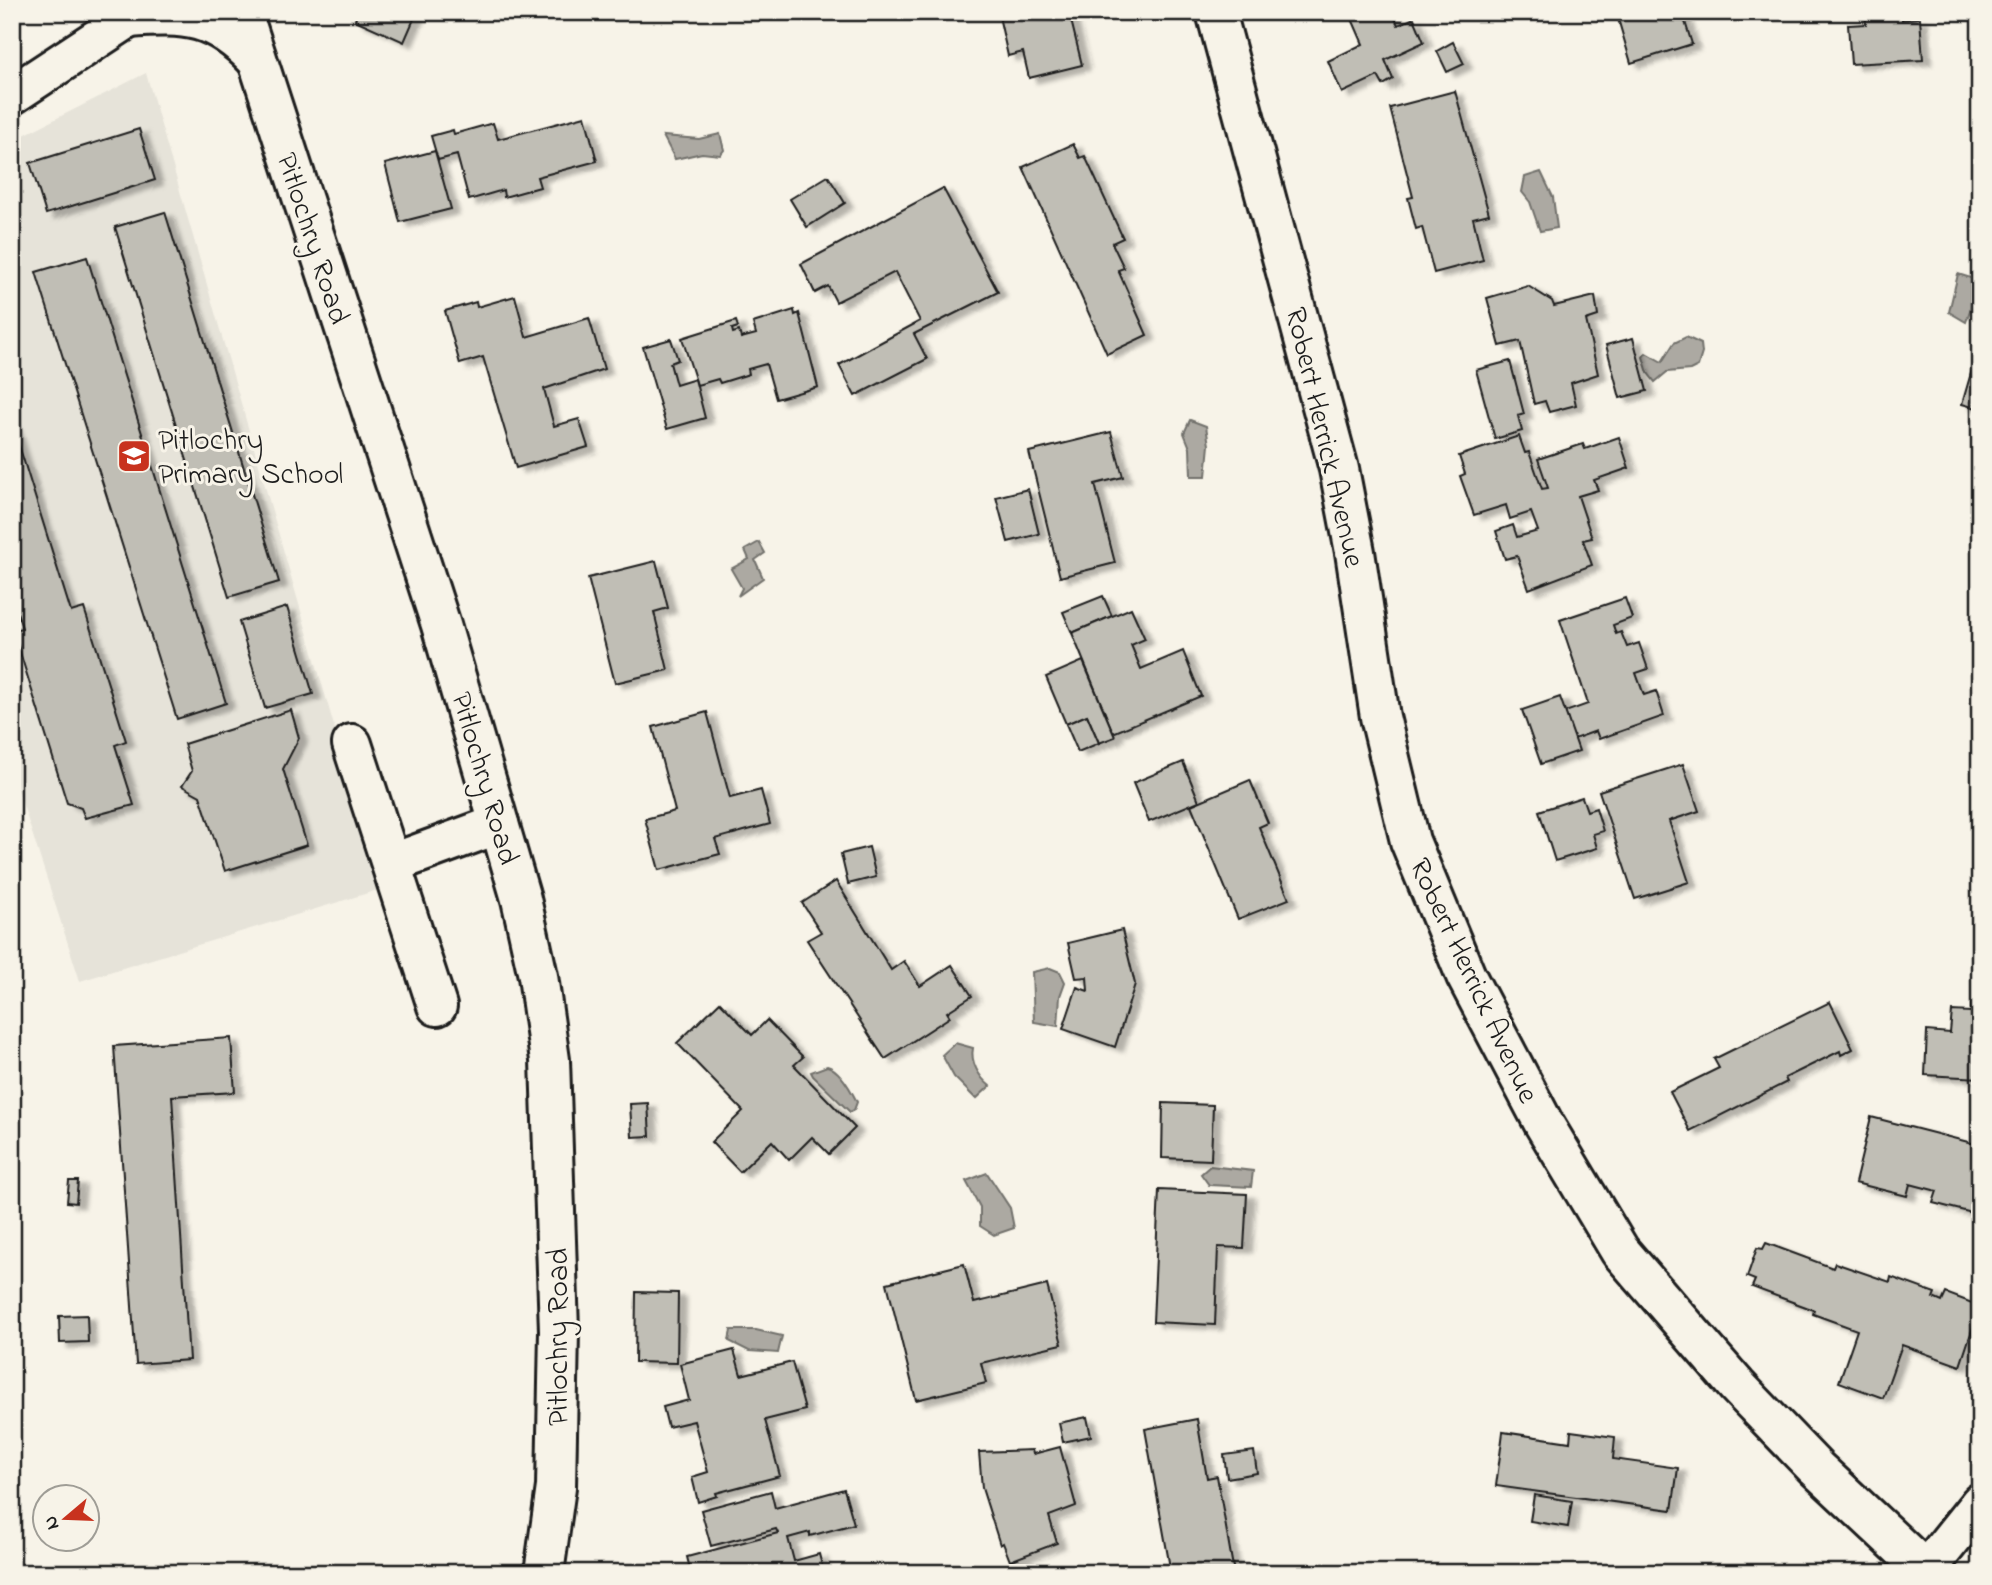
<svg xmlns="http://www.w3.org/2000/svg" width="1992" height="1585" font-family="'Indie Flower',sans-serif">
	<style>
		.built { fill: #e6e3d9 }
		.water { fill: #aca9a2; stroke: #72716c; stroke-width: 2 }
		.building { fill: #c0beb5; stroke: #1c1c1c; stroke-width: 2; filter: url(#shadow) }
		.lines { fill: none; stroke-linecap: round; stroke-linejoin: round }
		.minor-casing { stroke: #1c1c1c; stroke-width: 44 }
		.minor { stroke: #f7f3e8; stroke-width: 38 }
		.labels { text-anchor: middle; stroke-width: 6; stroke-linejoin: round; paint-order: stroke }
		.street-label { font-size: 30px; fill: #1c1c1c; stroke: #f7f3e8 }
		.poi-label { font-size: 30px; fill: #1c1c1c; stroke: #f7f3e8; text-anchor: start }
	</style>
	<defs>
		<filter id="shadow"><feDropShadow dx="8" dy="4.5" stdDeviation="2" flood-color="#0004"/></filter>
	</defs>
	<rect width="100%" height="100%" fill="#f7f3e8"/>
	<filter id="ink" filterUnits="userSpaceOnUse"><feTurbulence type="fractalNoise" baseFrequency=".0143" numOctaves="2"/><feDisplacementMap in="SourceGraphic" scale="14" xChannelSelector="R" yChannelSelector="G"/><feConvolveMatrix kernelMatrix="1 2 1 2 8 2 1 2 1" color-interpolation-filters="sRGB"/></filter>
	<g filter="url(#ink)">
		<polygon class="built" points="146,73 381,889 80,981 12,771 12,141"/>
		<g class="water">
			<polygon points="720,134 724,150 720,155 702,153 675,159 663,136 699,139"/>
			<polygon points="1541,172 1553,197 1557,228 1540,231 1530,202 1522,192 1525,177"/>
			<polygon points="1958,274 1980,281 1966,322 1949,312"/>
			<polygon points="1686,337 1701,344 1702,353 1698,366 1690,370 1667,372 1655,382 1648,373 1643,357 1646,353 1662,362 1674,343"/>
			<polygon points="1190,420 1206,426 1209,445 1206,476 1191,476 1190,448 1184,433"/>
			<polygon points="759,542 765,553 755,560 763,578 738,596 742,588 731,569 749,559 745,550"/>
			<polygon points="1050,968 1060,972 1065,982 1060,996 1058,1026 1034,1022 1032,972"/>
			<path d="M955,1043L973,1048C970,1062 979,1077 990,1086L976,1099L954,1077L942,1055Z"/>
			<path d="M827,1066C839,1069 851,1090 857,1102L854,1110L850,1112L813,1076L811,1072Z"/>
			<polygon points="1210,1166 1253,1171 1251,1187 1209,1185 1201,1174"/>
			<polygon points="987,1173 1010,1208 1014,1228 994,1235 980,1226 980,1207 966,1181"/>
			<polygon points="731,1330 756,1330 782,1336 778,1353 749,1351 729,1341"/>
		</g>
		<g class="building">
			<polygon points="358,12 417,12 404,42 355,20"/>
			<polygon points="998,12 1069,12 1082,65 1029,78 1023,52 1008,56"/>
			<polygon points="1349,12 1392,12 1398,25 1414,18 1424,42 1385,60 1393,79 1383,85 1378,76 1342,93 1328,61 1363,44"/>
			<polygon points="1616,12 1682,12 1692,44 1631,63"/>
			<polygon points="1865,12 1902,12 1902,20 1920,18 1923,60 1851,64 1848,25 1866,24"/>
			<polygon points="1453,42 1464,64 1447,72 1437,51"/>
			<polygon points="1455,91 1489,214 1473,218 1483,260 1434,273 1422,227 1416,229 1408,198 1413,197 1390,108"/>
			<polygon points="585,116 597,161 537,177 540,187 504,197 503,190 469,200 457,155 438,160 431,136 453,130 454,134 493,123 498,139"/>
			<polygon points="139,129 155,180 46,214 30,163"/>
			<polygon points="1073,144 1080,158 1085,156 1123,238 1112,243 1124,268 1118,270 1147,335 1107,354 1023,167"/>
			<polygon points="435,151 451,209 400,222 385,164"/>
			<polygon points="828,176 845,203 807,227 790,199"/>
			<polygon points="943,188 998,292 914,334 927,359 855,396 839,365 920,321 895,272 836,302 828,286 815,293 801,264"/>
			<polygon points="165,212 279,582 229,597 115,227"/>
			<polygon points="87,257 226,703 177,719 36,272"/>
			<polygon points="1528,286 1552,301 1554,306 1595,296 1598,316 1586,320 1598,374 1571,383 1576,405 1549,412 1545,401 1534,404 1520,341 1500,346 1487,298"/>
			<polygon points="515,296 526,337 589,318 604,369 544,389 554,426 579,419 588,447 516,468 483,357 460,364 445,311 476,302 477,307"/>
			<polygon points="794,310 795,315 799,313 818,387 776,399 766,364 748,369 749,374 720,383 718,379 697,385 682,338 736,321 738,327 732,329 733,333 739,331 741,338 756,334 753,323"/>
			<polygon points="1633,338 1647,391 1620,398 1606,345"/>
			<polygon points="671,339 678,360 670,363 676,385 695,379 705,418 667,429 643,347"/>
			<polygon points="1980,342 1980,409 1962,404"/>
			<polygon points="1510,361 1524,414 1518,416 1522,431 1495,439 1476,370"/>
			<polygon points="12,423 71,612 84,608 126,741 115,745 134,805 85,818 81,808 67,803 13,630 22,628 12,595"/>
			<polygon points="1111,432 1123,477 1095,484 1115,563 1060,577 1029,452"/>
			<polygon points="1519,436 1525,453 1529,452 1542,489 1548,488 1538,459 1583,444 1585,449 1619,437 1629,468 1594,480 1598,490 1578,496 1592,538 1583,540 1592,565 1529,589 1517,556 1505,559 1496,531 1513,525 1517,537 1538,531 1531,512 1510,519 1506,505 1474,515 1460,476 1465,474 1459,456"/>
			<polygon points="1028,489 1039,534 1008,542 996,497"/>
			<polygon points="656,561 668,608 654,612 668,670 615,683 588,578"/>
			<polygon points="1103,596 1112,616 1072,633 1063,612"/>
			<polygon points="1625,598 1632,618 1613,625 1616,634 1621,632 1627,647 1639,643 1648,669 1636,673 1644,695 1656,691 1664,716 1599,739 1596,731 1574,739 1565,712 1588,704 1560,620"/>
			<polygon points="287,607 313,694 265,708 239,622"/>
			<polygon points="1131,608 1145,639 1131,645 1141,669 1183,651 1201,696 1113,733 1072,633"/>
			<polygon points="1083,661 1115,737 1099,743 1087,715 1066,724 1046,677"/>
			<polygon points="1560,697 1579,751 1541,764 1522,710"/>
			<polygon points="291,710 299,738 283,769 307,845 225,871 200,796 182,786 192,771 184,744"/>
			<polygon points="707,712 730,798 761,790 770,824 715,839 720,854 659,870 645,819 675,811 653,727"/>
			<polygon points="1087,715 1099,743 1078,752 1066,724"/>
			<polygon points="1183,762 1199,801 1149,822 1133,783"/>
			<polygon points="1683,764 1699,811 1669,821 1689,882 1635,899 1599,791"/>
			<polygon points="1250,780 1268,823 1259,827 1289,899 1238,919 1191,805"/>
			<polygon points="1582,797 1587,811 1596,808 1603,831 1593,834 1597,848 1555,861 1539,811"/>
			<polygon points="869,847 876,877 848,884 841,854"/>
			<polygon points="836,881 891,970 904,961 920,986 952,965 972,996 947,1012 950,1017 885,1059 807,940 821,932 802,903"/>
			<polygon points="1122,930 1135,984 1115,1047 1063,1029 1077,987 1088,991 1087,977 1076,978 1068,943"/>
			<polygon points="720,1002 752,1035 767,1020 803,1057 794,1065 855,1128 829,1154 812,1137 789,1160 772,1141 740,1172 711,1142 743,1111 677,1043"/>
			<polygon points="1830,1002 1853,1049 1841,1055 1840,1051 1785,1078 1787,1082 1690,1131 1670,1092 1719,1068 1714,1059"/>
			<polygon points="1971,1004 1980,1005 1980,1078 1925,1075 1927,1031 1950,1033 1952,1011 1971,1012"/>
			<polygon points="231,1038 235,1092 172,1096 189,1360 136,1364 114,1046"/>
			<polygon points="648,1103 650,1136 632,1137 630,1104"/>
			<polygon points="1163,1103 1213,1105 1211,1160 1162,1158"/>
			<polygon points="1871,1117 1980,1145 1980,1215 1933,1203 1937,1191 1910,1184 1907,1196 1855,1183"/>
			<polygon points="69,1181 78,1181 76,1203 67,1202"/>
			<polygon points="1159,1190 1247,1194 1244,1248 1218,1247 1215,1325 1153,1322"/>
			<polygon points="1766,1243 1833,1268 1835,1263 1890,1282 1891,1277 1935,1293 1933,1298 1942,1302 1946,1293 1980,1306 1960,1366 1902,1345 1883,1398 1839,1382 1857,1330 1813,1314 1814,1310 1752,1287 1755,1280 1747,1277 1757,1248 1763,1249"/>
			<polygon points="964,1264 974,1303 1047,1285 1062,1344 981,1363 986,1383 916,1400 887,1283"/>
			<polygon points="636,1292 678,1293 677,1363 635,1362"/>
			<polygon points="87,1315 88,1342 60,1343 59,1316"/>
			<polygon points="734,1350 741,1375 792,1362 805,1410 765,1420 780,1476 716,1493 717,1496 698,1502 692,1477 708,1472 694,1421 668,1427 663,1407 689,1400 680,1364"/>
			<polygon points="1087,1417 1091,1436 1063,1442 1059,1423"/>
			<polygon points="1197,1419 1207,1478 1217,1476 1234,1573 1192,1573 1191,1570 1171,1573 1145,1429"/>
			<polygon points="1571,1431 1615,1437 1613,1459 1678,1468 1672,1510 1496,1486 1503,1432 1570,1442"/>
			<polygon points="1060,1447 1076,1506 1049,1516 1057,1543 1010,1561 1003,1543 1000,1545 982,1488 979,1452 1032,1450 1033,1454"/>
			<polygon points="1254,1451 1257,1473 1227,1478 1224,1455"/>
			<polygon points="844,1489 854,1524 810,1536 810,1532 788,1538 794,1561 819,1554 824,1573 691,1573 687,1557 778,1533 776,1529 711,1546 701,1510 771,1491 775,1508"/>
			<polygon points="1534,1495 1572,1501 1568,1527 1530,1521"/>
		</g>
		<g class="lines">
			<g class="minor-casing">
				<g id="minor">
					<polyline points="242,12 441,625 521,899 538,976 550,1060 559,1331 556,1487 544,1573"/>
					<polyline points="1216,12 1339,469 1355,552 1380,717 1410,841 1466,976 1544,1124 1620,1251 1737,1386 1816,1468 1928,1573"/>
					<path d="M129,18C187,14 214,15 256,59"/>
					<polyline points="12,95 138,12"/>
					<polyline points="352,744 437,1006"/>
					<polyline points="393,863 499,824"/>
					<polyline points="1924,1573 1980,1503"/>
				</g>
			</g>
			<use href="#minor" class="minor"/>
		</g>
	</g>
	<defs>
		<g id="school-square" transform="scale(1.75)"><rect x="-9" y="-9" width="18" height="18" rx="4" fill="#c8321e" stroke="#f7f3e8"/><path d="M0-5L7-2L0 1L-7-2ZM-4 1L0 2.5L4 1V4Q0 6-4 4Z" fill="#fff"/></g>
	</defs>
	<g fill-rule="evenodd">
		<use href="#school-square" x="134" y="456"/>
	</g>
	<g class="labels">
		<g class="street-label">
			<text transform="translate(314 238) rotate(72)" y="10">Pitlochry Road</text>
			<text transform="translate(1326 437) rotate(77)" y="10">Robert Herrick Avenue</text>
			<text transform="translate(486 778) rotate(74)" y="10">Pitlochry Road</text>
			<text transform="translate(1475 980) rotate(65)" y="10">Robert Herrick Avenue</text>
			<text transform="translate(557 1337) rotate(-90)" y="10">Pitlochry Road</text>
		</g>
		<g class="poi-label">
			<text x="158" y="449">Pitlochry<tspan x="158" dy="34">Primary School</tspan></text>
		</g>
	</g>
	<rect width="1992" height="1585" fill="none" stroke="#f7f3e8" stroke-width="42"/>
	<rect x="21" y="21" width="1950" height="1543" fill="none" stroke="#1c1c1c" stroke-width="2.5" filter="url(#ink)"/>
	<g transform="translate(66 1518) rotate(251)"><circle r="33" fill="#f7f3e8" stroke="#9f9d96" stroke-width="2"/>
	<path d="M0-5L12 26L0 18L-12 26Z" fill="#c8321e"/>
	<text y="-10" font-size="19" font-weight="bold" text-anchor="middle" fill="#1c1c1c">N</text>
	</g>
</svg>
